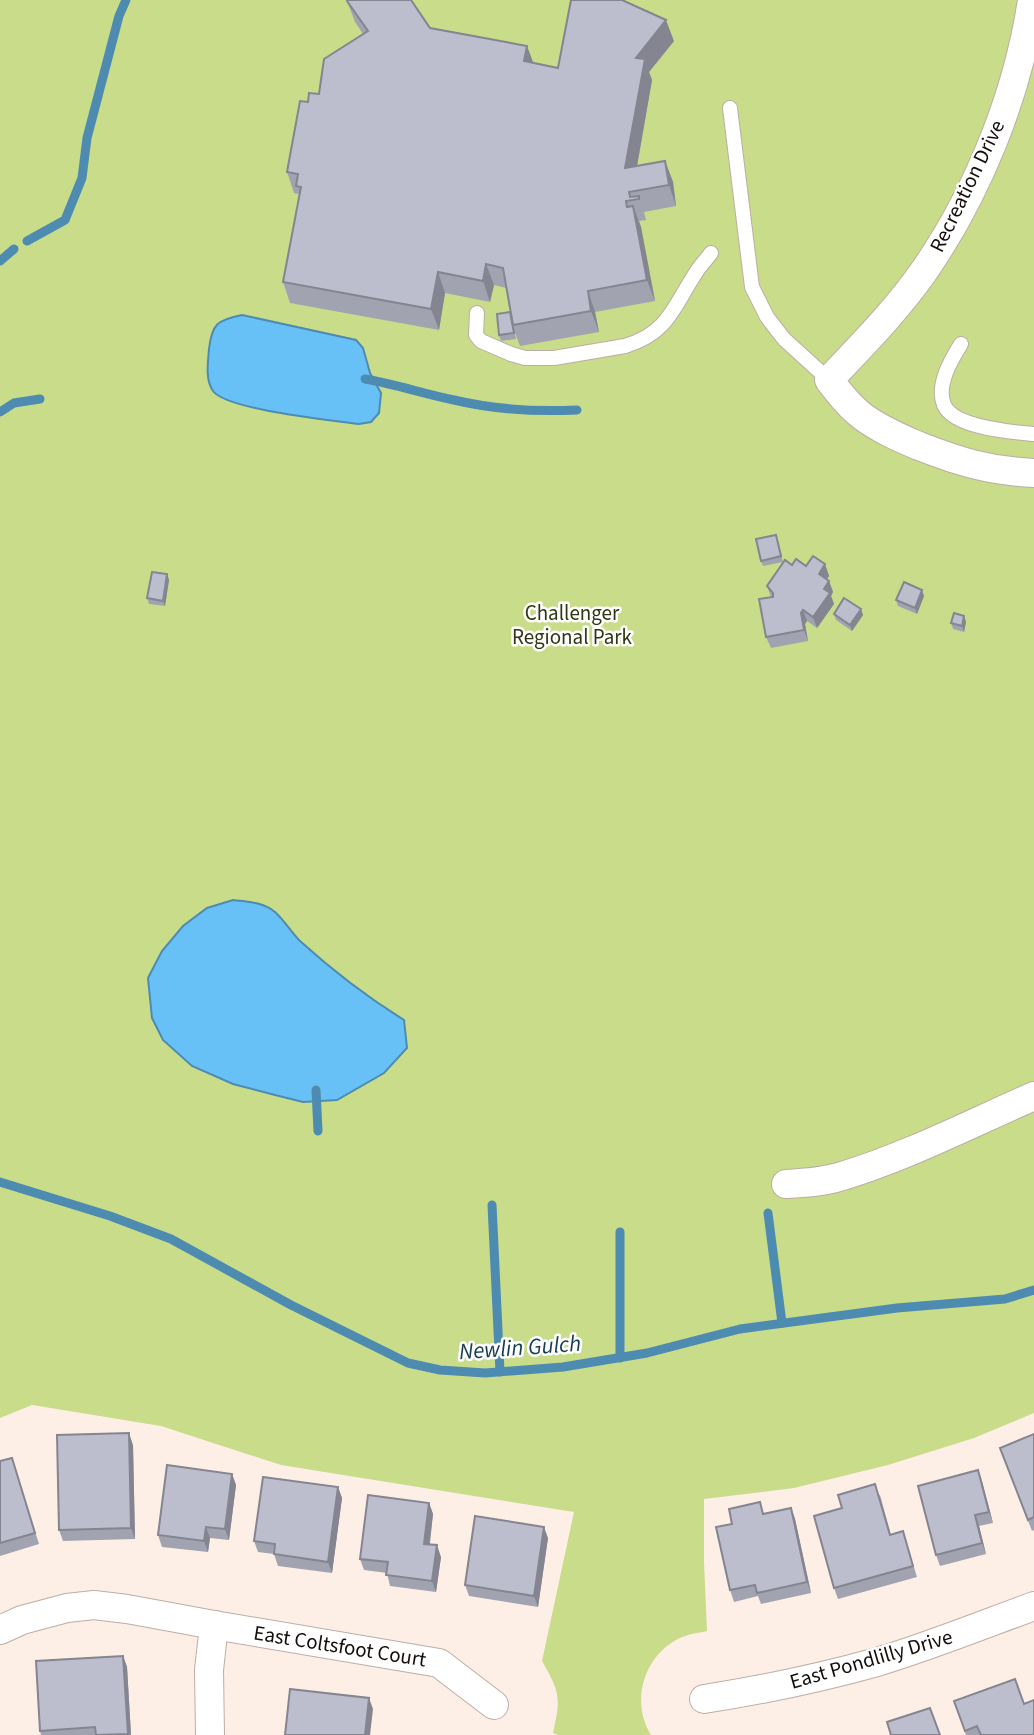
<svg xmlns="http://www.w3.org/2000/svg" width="1034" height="1735" font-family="'Source Sans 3',sans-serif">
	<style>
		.green { fill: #c8dc8a }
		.water { fill: #68c1f6; stroke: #4e8bb0; stroke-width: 2 }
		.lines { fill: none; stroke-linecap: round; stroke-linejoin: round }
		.stream { stroke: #4e8bb0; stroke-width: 9 }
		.service-casing { stroke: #bcaea5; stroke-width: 16 }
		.minor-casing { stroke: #bcaea5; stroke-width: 30 }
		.service { stroke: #fff; stroke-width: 14 }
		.minor { stroke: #fff; stroke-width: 28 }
		.wall { fill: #a2a3b0 }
		.shaded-wall { fill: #848590 }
		.building { fill: #bcbecd; stroke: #848590; stroke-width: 2 }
		.labels { text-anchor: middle; stroke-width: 5; stroke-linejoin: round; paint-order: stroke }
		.street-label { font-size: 21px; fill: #130e0b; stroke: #fff }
		.park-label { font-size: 21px; fill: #2f3712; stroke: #fff }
		.water-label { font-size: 23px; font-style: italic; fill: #153c52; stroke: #fff }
	</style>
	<rect width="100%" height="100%" fill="#feefe6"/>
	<path class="green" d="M0,0H1034V1413L974,1438L888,1465L794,1488L704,1499V1562L707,1631C698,1633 688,1634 680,1638C644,1655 630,1701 651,1735H558L553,1733C561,1697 560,1693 542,1661L574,1512L281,1465L161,1426L32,1405L0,1418Z"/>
	<g class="water">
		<path d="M242,315L356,340L363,348L370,373L381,393L379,413L371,422L359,424C332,420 227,410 213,391C205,379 208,363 209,349C212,324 217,320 242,315Z"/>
		<path d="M233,900C248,902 263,902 275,912C284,920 291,932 300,941C332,970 367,997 404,1020L407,1048L384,1073L337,1100L303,1102L275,1095L233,1084L192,1066L163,1040L152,1018L148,978L162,951L183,926L207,908Z"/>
	</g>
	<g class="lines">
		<g class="stream">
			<polyline points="27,241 65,220 82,178 87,138 119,16 126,0"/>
			<polyline points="0,261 14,249"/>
			<path d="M365,379C395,384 424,394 454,400C496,410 534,412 577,410"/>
			<polyline points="0,412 14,403 40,399"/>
			<polyline points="316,1090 318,1131"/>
			<polyline points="0,1182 110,1216 171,1239 291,1305 408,1363 440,1370 485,1373 563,1367 647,1353 740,1329 897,1308 1005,1299 1034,1290"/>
			<polyline points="492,1205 500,1372"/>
			<polyline points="768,1213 782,1323"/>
			<polyline points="620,1358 620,1232"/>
		</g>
		<g class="service-casing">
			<g id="service">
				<polyline points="730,108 752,287 767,317 784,339 829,380"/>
				<path d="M477,313L476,335L481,341L511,354L525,358H554L625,346C668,333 673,308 695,274C699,267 706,260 711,253"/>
				<path d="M961,344C951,360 936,385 944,405C954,428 1012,432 1034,434"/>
			</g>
		</g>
		<g class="minor-casing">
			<g id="minor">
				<path d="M1032,0C1018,94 978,193 924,271C896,311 862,345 829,380C839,393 849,406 862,416C879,429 900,438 919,446C960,462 990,471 1034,473"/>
				<path d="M786,1184C804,1183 822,1182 839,1177C906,1157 970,1124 1034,1096"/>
				<polyline points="0,1630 22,1620 67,1608 94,1605 127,1609 214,1625 439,1663 494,1705"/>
				<path d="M704,1699C762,1690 820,1678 877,1662C930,1646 982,1625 1034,1606"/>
				<polyline points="210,1735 209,1670 214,1625"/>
			</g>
		</g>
		<use href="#service" class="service"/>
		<use href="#minor" class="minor"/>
	</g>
	<g class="wall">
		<polygon points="347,1 430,28 533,63 558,68 674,41 649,72 652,80 637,166 665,161 673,182 676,206 644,212 646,220 639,221 641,227 655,301 595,312 599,332 520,346 514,330 516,339 501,341 499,335 510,312 506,288 494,285 490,302 445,293 439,330 290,303 283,282 300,196 299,194 294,193 287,172 308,102 319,94 363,34 355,22"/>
		<polygon points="778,540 783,562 763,566 761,561"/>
		<polygon points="825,564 829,576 827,579 829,581 833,592 831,596 834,604 817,628 807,621 805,624 808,641 771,648 766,637 771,597 767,586 792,565 806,566"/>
		<polygon points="167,574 169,580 165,606 149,604 147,598"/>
		<polygon points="924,596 917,614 898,606 896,600"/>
		<polygon points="834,614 863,615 852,631 836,620"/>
		<polygon points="964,616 966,622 964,632 953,629 951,623"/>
		<polygon points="1034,1434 1034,1530 1032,1531 1000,1448"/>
		<polygon points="133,1445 135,1539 63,1541 59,1530"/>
		<polygon points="12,1458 39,1544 0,1556 0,1461"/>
		<polygon points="978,1470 993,1523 979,1526 986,1554 940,1566 936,1555"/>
		<polygon points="232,1474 236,1485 229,1540 210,1538 208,1552 162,1547 158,1535"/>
		<polygon points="338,1487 342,1498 332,1573 278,1566 274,1554 258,1552 254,1541"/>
		<polygon points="880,1495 891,1535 903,1531 917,1577 838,1599 834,1588 842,1508"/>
		<polygon points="429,1503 433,1514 430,1544 441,1557 436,1592 390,1586 387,1573 364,1570 360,1559"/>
		<polygon points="791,1508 795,1519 811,1593 761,1604 758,1596 734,1602 730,1590 732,1524 765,1514"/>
		<polygon points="548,1538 538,1607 469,1596 465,1585"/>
		<polygon points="123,1656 127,1667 131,1735 41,1735 40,1731"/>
		<polygon points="954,1701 1034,1735 966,1735"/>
	</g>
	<g class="shaded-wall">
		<polygon points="666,20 674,41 649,72 652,80 633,189 625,168 636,58"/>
		<polygon points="527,46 535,67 524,61"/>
		<polygon points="665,161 673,182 676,206 669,185"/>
		<polygon points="633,206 641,227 655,301 647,280"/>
		<polygon points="486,264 494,285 490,302 483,281"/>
		<polygon points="438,272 445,293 439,330 431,309"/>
		<polygon points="588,291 595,312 599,332 591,311"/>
		<polygon points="825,564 829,576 823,585 819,574"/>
		<polygon points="167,574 169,580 165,606 163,601"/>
		<polygon points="829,581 833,592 831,596 834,604 817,628 813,617 824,589"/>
		<polygon points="922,590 924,596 917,614 915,608"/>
		<polygon points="861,609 863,615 852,631 850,625"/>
		<polygon points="803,610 807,621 805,624 808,641 804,630 801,613"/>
		<polygon points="964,616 966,622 964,632 962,626"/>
		<polygon points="129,1433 133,1445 135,1539 131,1528"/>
		<polygon points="978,1470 982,1481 993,1523 989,1512"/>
		<polygon points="232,1474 236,1485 229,1540 225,1529"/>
		<polygon points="338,1487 342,1498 332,1573 328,1562"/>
		<polygon points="429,1503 433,1514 428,1555 424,1544"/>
		<polygon points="791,1508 795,1519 811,1593 807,1582"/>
		<polygon points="975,1515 979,1526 986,1554 982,1543"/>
		<polygon points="206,1527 210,1538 208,1552 204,1541"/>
		<polygon points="544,1527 548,1538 538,1607 534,1596"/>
		<polygon points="437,1545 441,1557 436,1592 432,1581"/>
		<polygon points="123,1656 127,1667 131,1735 128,1734"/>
		<polygon points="369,1698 373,1709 370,1735 365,1735"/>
	</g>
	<g class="building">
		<polygon points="347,0 411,0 430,28 527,46 524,61 558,68 571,0 622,0 666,20 636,58 645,59 625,168 665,161 669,185 629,192 630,197 639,196 639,199 626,201 627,207 633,206 647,280 588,291 591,311 513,325 503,268 486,264 483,281 438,272 431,309 283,282 301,187 296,186 298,174 287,172 300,101 308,102 309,93 319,94 324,59 368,31 347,1"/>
		<polygon points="510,312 514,333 499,335 497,314"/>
		<polygon points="776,535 781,556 761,561 756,539"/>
		<polygon points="813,556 825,564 819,574 829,581 824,589 830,593 813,617 803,610 801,613 804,630 766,637 759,599 773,597 773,593 767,586 785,560 792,565 796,559 806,566"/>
		<polygon points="152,572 167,574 163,601 147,598"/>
		<polygon points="904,582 922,590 915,608 896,600"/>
		<polygon points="844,598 861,609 850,625 834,614"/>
		<polygon points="954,613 964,616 962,626 951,623"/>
		<polygon points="129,1433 131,1528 59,1530 57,1435"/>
		<polygon points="1034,1434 1034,1517 1028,1520 1000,1448"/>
		<polygon points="12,1458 35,1533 0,1543 0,1461"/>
		<polygon points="167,1465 232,1474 225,1529 206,1527 204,1541 158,1535"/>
		<polygon points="978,1470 989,1512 975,1515 982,1543 936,1555 918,1486"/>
		<polygon points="263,1477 338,1487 328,1562 274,1554 275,1544 254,1541"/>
		<polygon points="875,1484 890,1535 903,1531 913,1566 834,1588 814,1516 842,1508 838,1495"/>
		<polygon points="368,1495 429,1503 424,1544 437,1545 432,1581 386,1575 388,1562 360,1559"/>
		<polygon points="760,1502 763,1514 791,1508 807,1582 757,1593 755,1585 730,1590 716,1527 732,1524 729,1509"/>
		<polygon points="475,1516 544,1527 534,1596 465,1585"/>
		<polygon points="123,1656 128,1734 96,1735 95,1727 40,1731 36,1661"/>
		<polygon points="1015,1679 1024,1704 1034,1700 1034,1735 981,1735 977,1726 965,1731 954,1701"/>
		<polygon points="290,1689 369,1698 365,1735 285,1735"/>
		<polygon points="930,1708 940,1735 891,1735 887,1722"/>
	</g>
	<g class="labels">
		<g class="street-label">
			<text transform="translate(967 186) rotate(-64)" y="7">Recreation Drive</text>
			<text transform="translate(340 1646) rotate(9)" y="7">East Coltsfoot Court</text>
			<text transform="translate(871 1659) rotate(-16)" y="7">East Pondlilly Drive</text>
		</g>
		<g class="park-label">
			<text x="572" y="620">Challenger<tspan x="572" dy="24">Regional Park</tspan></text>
		</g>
		<g class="water-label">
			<text transform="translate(520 1347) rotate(-4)" y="8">Newlin Gulch</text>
		</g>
	</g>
</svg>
